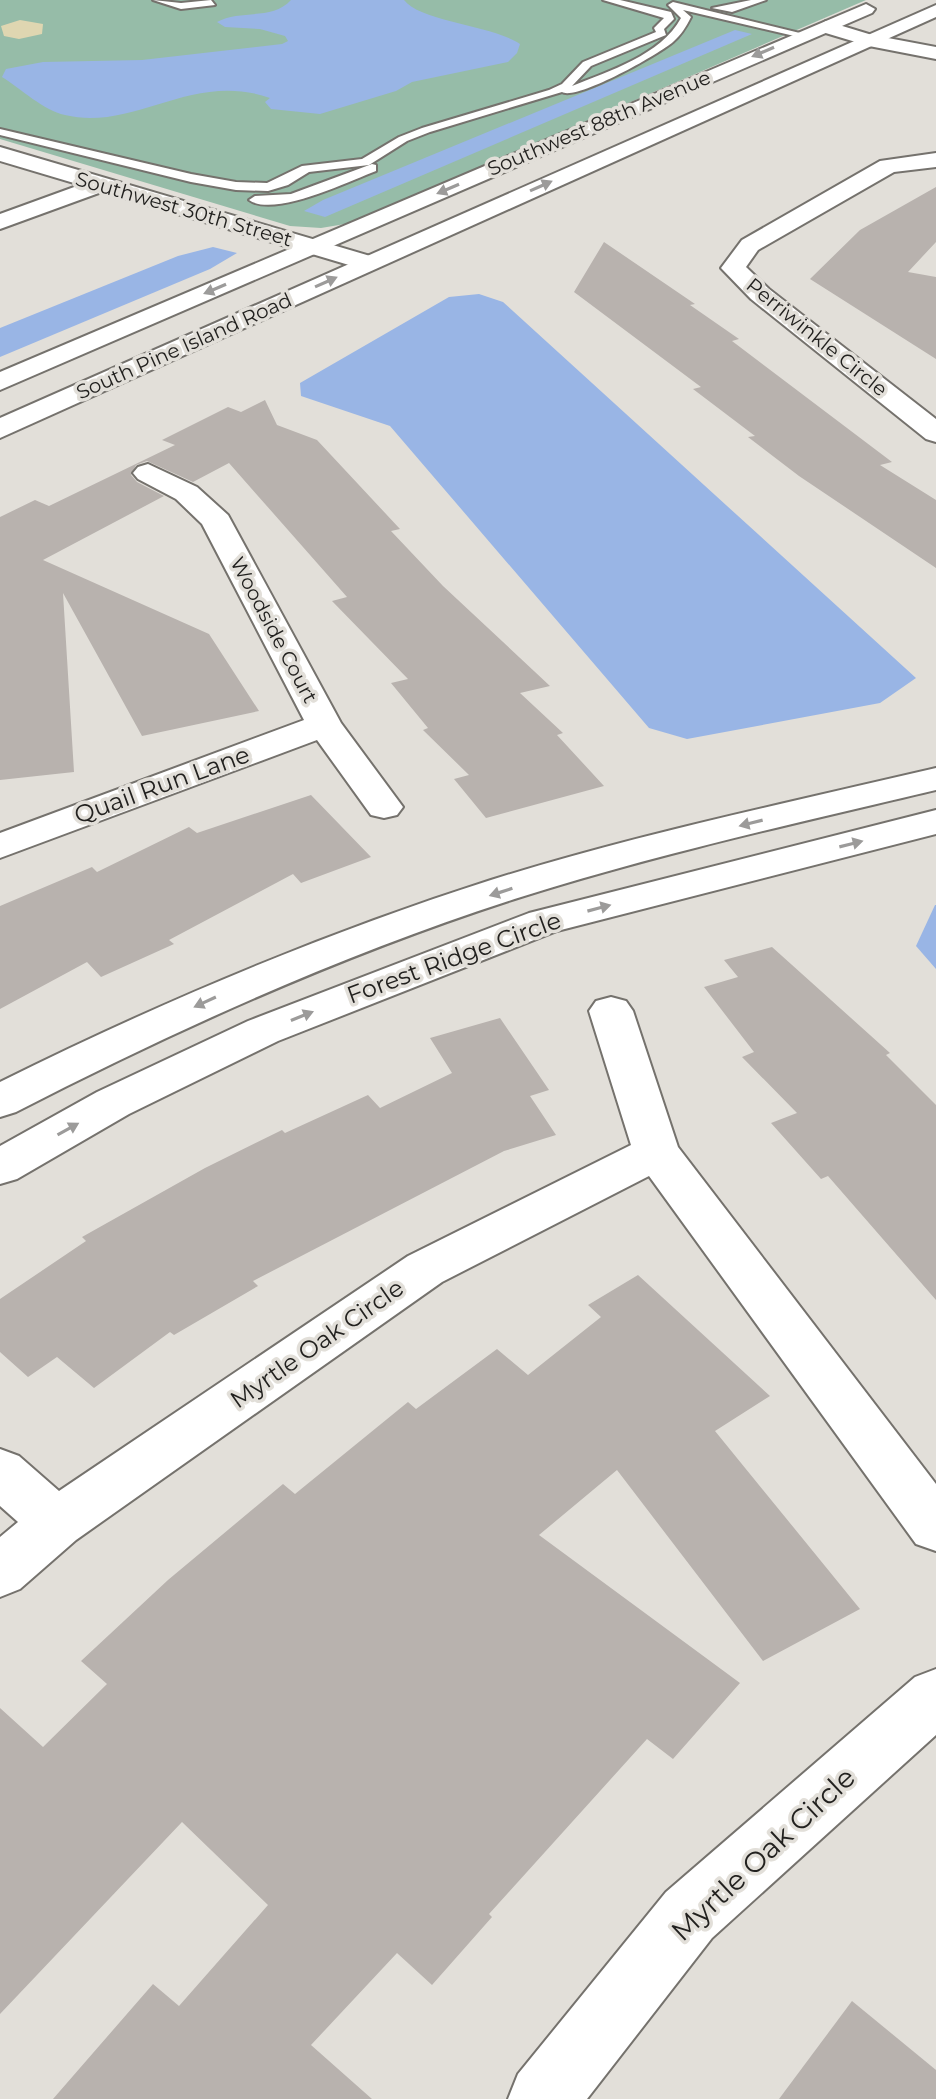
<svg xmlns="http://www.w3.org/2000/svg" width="936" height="2099" font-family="Montserrat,sans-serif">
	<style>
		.green { fill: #96bca8 }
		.sand { fill: #dfd6b1 }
		.water { fill: #99b5e5 }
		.building { fill: #b8b2ae }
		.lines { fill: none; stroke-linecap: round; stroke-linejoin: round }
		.service-casing { stroke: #75726d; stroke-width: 4 }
		.minor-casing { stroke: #75726d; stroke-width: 4 }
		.tertiary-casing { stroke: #75726d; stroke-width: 4 }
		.secondary-casing { stroke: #75726d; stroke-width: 4 }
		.service { fill: #fff; fill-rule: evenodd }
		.minor { fill: #fff; fill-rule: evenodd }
		.tertiary { fill: #fff; fill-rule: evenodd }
		.secondary { fill: #fff; fill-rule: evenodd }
		.oneway { fill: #9c9b9a }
		.labels { text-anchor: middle; stroke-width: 7; stroke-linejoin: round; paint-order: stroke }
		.far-street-label { font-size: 20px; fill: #22211f; stroke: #e2dfd9 }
		.street-label { font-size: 24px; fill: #22211f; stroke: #e2dfd9 }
		.near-street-label { font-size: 28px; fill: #22211f; stroke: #e2dfd9 }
	</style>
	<rect width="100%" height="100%" fill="#e2dfd9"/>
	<polygon class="green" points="0,0 866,0 351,223 321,228 290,226 0,139"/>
	<polygon class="sand" points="20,20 43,24 42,34 19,39 4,36 1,26"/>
	<g class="water">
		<path d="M291,0H404C421,22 492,25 520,44L517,53L508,62L412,82L396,91L320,114L271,109L265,102L270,98C192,70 134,132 65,115C43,110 21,89 2,77L6,69L43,62L142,60L282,44L288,41L285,36L260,29L225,27L217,22C239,9 272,21 291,0Z"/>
		<polygon points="735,30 752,34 325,217 304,211 323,200"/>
		<polygon points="213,247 237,253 210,269 0,357 0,328 178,256"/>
		<polygon points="479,294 503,302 916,678 880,703 687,739 649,728 390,426 301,396 300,383 449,297"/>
		<polygon points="935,905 936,905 936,969 916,946"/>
	</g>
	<g class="building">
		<polygon points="936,187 936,242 908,272 936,277 936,359 810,279 860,230"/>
		<polygon points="604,242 695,304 690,305 739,339 732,341 892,462 880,465 936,500 936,568 799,476 748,437 755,436 693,389 701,387 574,292"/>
		<polygon points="265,400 277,425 317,440 400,529 391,531 443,586 550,686 520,693 563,733 557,735 604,786 486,818 454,779 469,775 423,730 428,728 391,683 408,679 332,601 347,597 229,463 193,482 147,461 136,465 131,475 137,482 164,496 43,560 209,634 259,711 142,736 63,593 74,772 0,780 0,517 35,500 49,506 175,445 162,440 228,407 241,412"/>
		<polygon points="311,795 371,857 301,883 293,874 169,940 174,944 101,977 87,962 0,1009 0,906 92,867 97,872 189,827 197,833"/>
		<polygon points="772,947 890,1053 886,1055 936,1105 936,1300 828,1176 821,1179 771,1123 797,1113 742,1057 754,1052 704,987 738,977 724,960"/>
		<polygon points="500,1018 549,1090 530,1096 556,1135 504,1151 253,1281 258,1286 174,1335 170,1332 94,1388 57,1357 28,1377 0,1352 0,1299 86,1241 82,1237 205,1168 282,1130 285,1133 368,1095 380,1108 452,1073 430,1038"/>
		<polygon points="638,1275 770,1396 715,1431 860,1609 763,1661 617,1470 539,1535 740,1683 673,1759 647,1739 489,1914 492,1917 432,1985 397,1953 311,2045 372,2099 53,2099 153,1984 179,2006 268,1905 182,1822 0,2014 0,1708 43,1747 107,1684 81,1661 168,1580 283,1484 295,1494 408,1402 416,1409 497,1349 528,1375 601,1317 588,1305"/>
		<polygon points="852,2001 936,2070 936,2099 779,2099"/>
	</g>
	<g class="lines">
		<g class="service-casing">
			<g id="service">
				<polygon points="153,0 181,3 211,0 215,5 181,9"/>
				<path d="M603,0H620L671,12L674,19L664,29L666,35L591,66L572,86C609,71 661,55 681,18L668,5L673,2L808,35L803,38L683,10L691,17C686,27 681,35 673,42C658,55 576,101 562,92L430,132L407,141L369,165L309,172L288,185L268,191L236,190L191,182L0,135V129L191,174L236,182L267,183L302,166L362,159L399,137L422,128L549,90L562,84L583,62L656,32L654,28L664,18Z"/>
				<polygon points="751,0 766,0 732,12 712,8"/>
				<path d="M372,164L376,165V171C349,181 274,218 249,200L255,196L291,194Z"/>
			</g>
		</g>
		<g class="minor-casing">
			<g id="minor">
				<polygon points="826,21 872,35 936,47 936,59 869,46 819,31 817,27"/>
				<polygon points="936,153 936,167 894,172 758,250 746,267 769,289 936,419 936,442 926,439 751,299 721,268 742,240 880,161"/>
				<polygon points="99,178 107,180 110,185 107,190 0,229 0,214"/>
				<polygon points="148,464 197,487 228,515 341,723 403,807 397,815 384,818 371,815 317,740 0,858 0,833 304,720 202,524 176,499 138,479 133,473 138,467"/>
				<path d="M936,768V790C797,823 657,854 521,897C346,953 179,1028 16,1112L0,1117V1082C159,1003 322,934 491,880C637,834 787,803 936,768Z"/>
				<polygon points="936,810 936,834 557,931 278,1041 129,1114 17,1179 0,1184 0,1146 97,1092 248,1021 529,913"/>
				<polygon points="611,997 626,1001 633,1011 678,1147 936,1484 936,1551 916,1544 649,1176 442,1282 76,1540 20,1589 0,1597 0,1537 18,1522 0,1506 0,1449 19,1456 59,1491 408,1256 631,1145 589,1011 596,1001"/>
				<polygon points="936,1669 936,1735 712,1938 587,2099 508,2099 518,2074 666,1892 915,1677"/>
			</g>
		</g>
		<g class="tertiary-casing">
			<polygon id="tertiary" points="0,147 377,258 380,263 377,268 359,268 0,161"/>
		</g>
		<g class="secondary-casing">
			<g id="secondary">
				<polygon points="866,4 875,9 872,13 0,390 0,372"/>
				<polygon points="936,5 936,17 0,438 0,418"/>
			</g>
		</g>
		<use href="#service" class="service"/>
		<use href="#minor" class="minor"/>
		<use href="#tertiary" class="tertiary"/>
		<use href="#secondary" class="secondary"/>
	</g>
	<defs><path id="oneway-solid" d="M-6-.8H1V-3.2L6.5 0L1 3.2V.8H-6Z" transform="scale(2)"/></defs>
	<g class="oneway">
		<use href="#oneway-solid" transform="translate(763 52) rotate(157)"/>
		<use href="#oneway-solid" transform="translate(541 186) rotate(-24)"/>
		<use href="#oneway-solid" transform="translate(448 189) rotate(157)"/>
		<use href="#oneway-solid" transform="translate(326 282) rotate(-24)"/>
		<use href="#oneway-solid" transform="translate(215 289) rotate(157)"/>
		<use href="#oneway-solid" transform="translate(751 823) rotate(166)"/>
		<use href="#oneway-solid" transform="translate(851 844) rotate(-14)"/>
		<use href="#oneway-solid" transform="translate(501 892) rotate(162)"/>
		<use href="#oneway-solid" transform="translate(599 908) rotate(-15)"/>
		<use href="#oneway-solid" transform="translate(205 1002) rotate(155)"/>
		<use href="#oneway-solid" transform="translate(302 1016) rotate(-22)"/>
		<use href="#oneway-solid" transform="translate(68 1129) rotate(-29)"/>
	</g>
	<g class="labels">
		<g class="far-street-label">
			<text transform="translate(599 123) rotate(-23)" y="7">Southwest 88th Avenue</text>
			<text transform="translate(184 209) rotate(16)" y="7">Southwest 30th Street</text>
			<text transform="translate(817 337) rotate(39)" y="7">Perriwinkle Circle</text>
			<text transform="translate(184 346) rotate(-24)" y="7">South Pine Island Road</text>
			<text transform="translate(274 630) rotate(62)" y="7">Woodside Court</text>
		</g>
		<g class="street-label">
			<text transform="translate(162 785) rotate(-20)" y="8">Quail Run Lane</text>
			<text transform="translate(454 958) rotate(-20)" y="8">Forest Ridge Circle</text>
			<text transform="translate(317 1344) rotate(-35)" y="8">Myrtle Oak Circle</text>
		</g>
		<g class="near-street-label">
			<text transform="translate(763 1854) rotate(-43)" y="10">Myrtle Oak Circle</text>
		</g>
	</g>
</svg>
